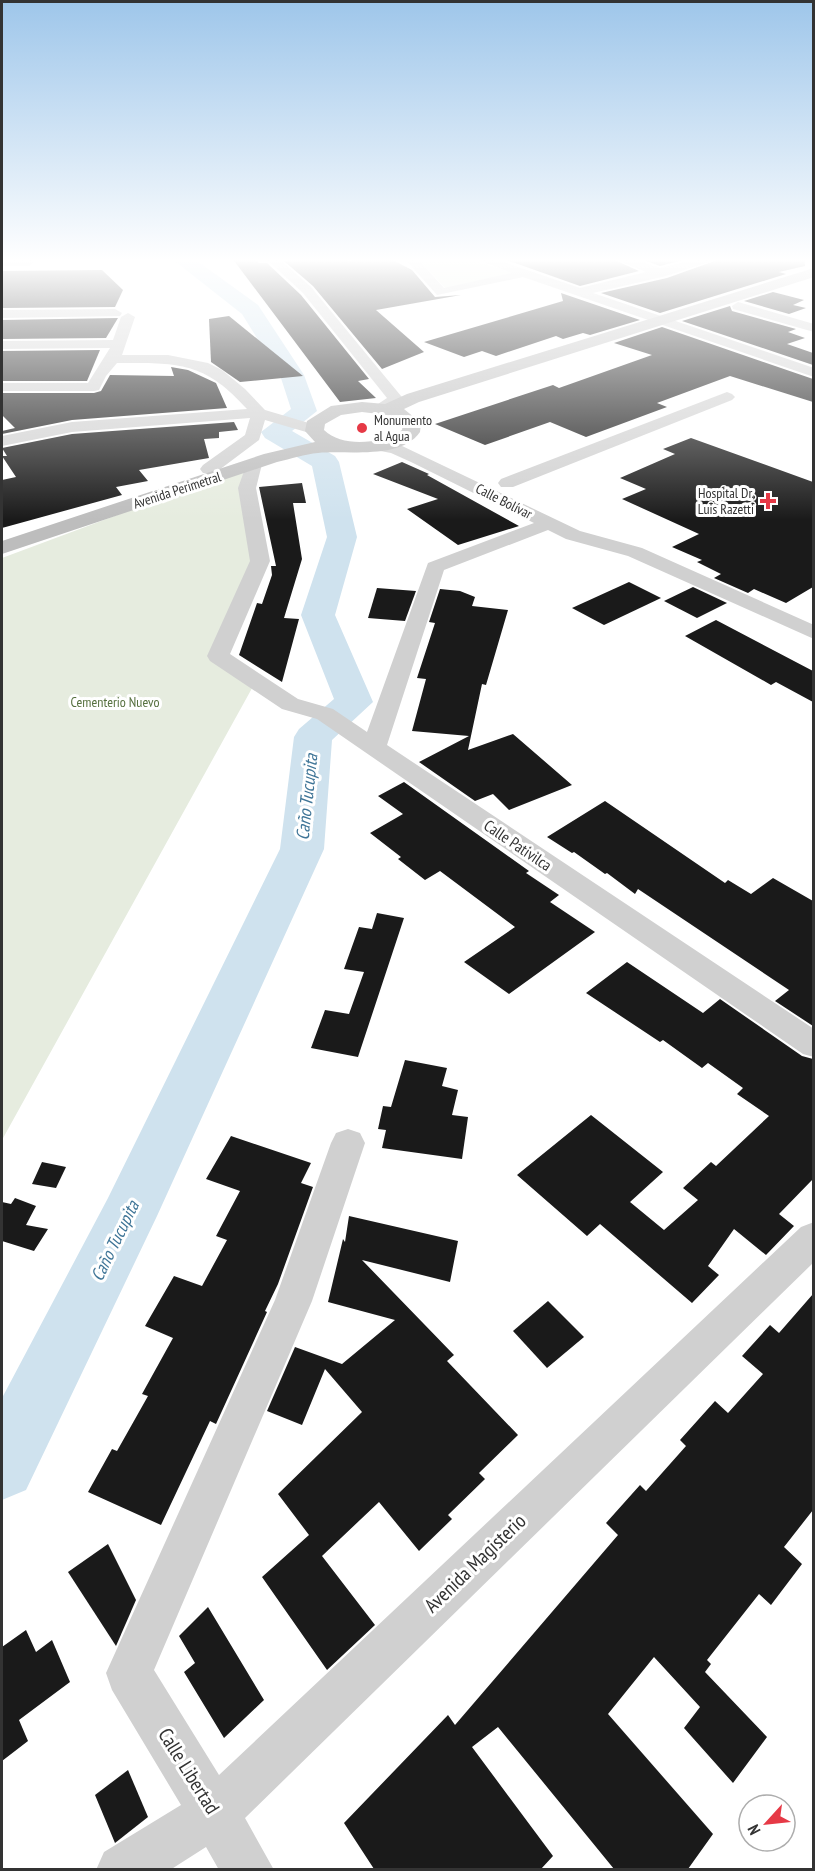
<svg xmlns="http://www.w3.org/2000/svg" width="815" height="1871" font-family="'PT Sans Narrow',sans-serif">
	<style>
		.green { fill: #e6ecdf }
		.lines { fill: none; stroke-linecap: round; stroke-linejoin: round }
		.river { fill: #cfe2ee; fill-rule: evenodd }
		.building { fill: #1a1a1a }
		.street { fill: #d0d0d0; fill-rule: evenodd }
		.secondary { fill: #bdbdbd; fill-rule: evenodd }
		.poi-dot { fill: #e63946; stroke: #fff; stroke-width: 2 }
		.labels { text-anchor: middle; stroke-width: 6; stroke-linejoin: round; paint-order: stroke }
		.far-poi-label { font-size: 14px; fill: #333; stroke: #fff; text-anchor: start }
		.far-street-label { font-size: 14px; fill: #333; stroke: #fff }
		.far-park-label { font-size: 14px; fill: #56703f; stroke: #fff }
		.street-label { font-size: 16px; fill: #333; stroke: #fff }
		.water-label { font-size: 18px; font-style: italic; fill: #3f7597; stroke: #fff }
		.near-street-label { font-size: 20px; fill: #333; stroke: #fff }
	</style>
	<rect width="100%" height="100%" fill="#fff"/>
	<g class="green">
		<polygon points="417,258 467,258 512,273 446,289"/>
		<polygon points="254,464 258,551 218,656 256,681 2,1140 2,558"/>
	</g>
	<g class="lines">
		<polygon class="river" points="171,258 193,258 258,305 304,375 317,411 292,431 335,456 339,462 357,537 335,615 373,702 332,740 324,849 157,1216 26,1490 2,1500 2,1398 108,1198 280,849 294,737 299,729 334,699 301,615 327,537 312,466 265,438 261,432 291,409 280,375 242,314"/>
	</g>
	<g class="building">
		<polygon points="232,258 253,258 259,263 267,263 301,295 369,379 358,381 376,398 340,402"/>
		<polygon points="306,258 343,258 347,261 389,258 412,270 435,297 461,295 376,310 424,352 382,369 313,286 284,261"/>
		<polygon points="501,258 610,258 639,271 580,286"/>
		<polygon points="638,258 690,258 660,266"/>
		<polygon points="723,258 804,258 805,266 779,272 786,274 660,313 601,293 667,278"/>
		<polygon points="102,270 123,290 115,307 2,308 2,271"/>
		<polygon points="773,292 804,300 793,305 806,308 789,314 744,301"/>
		<polygon points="561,293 640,320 590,335 583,333 563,339 556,336 496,356 482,351 464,357 424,342 563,301"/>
		<polygon points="730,306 732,311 796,329 788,332 805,338 787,344 813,353 813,365 682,321"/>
		<polygon points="229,316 303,376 240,382 211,362 209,319"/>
		<polygon points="118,318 106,338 2,339 2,320"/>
		<polygon points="662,327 813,379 813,402 730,376 657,403 667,407 586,437 550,422 485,445 435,424 553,385 559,388 652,355 614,343"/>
		<polygon points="100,350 87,381 2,381 2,351"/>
		<polygon points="171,367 188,370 216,383 227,408 72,420 2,434 2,431 15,428 2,415 2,393 94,393 101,391 110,375 174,376"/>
		<polygon points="234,422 238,430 219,432 219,438 204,439 209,458 139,470 148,481 116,487 122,495 2,528 2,480 16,477 2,456 7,456 2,448 72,434"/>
		<polygon points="691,438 813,482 813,587 786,603 754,589 748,593 714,578 721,574 697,562 702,560 672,547 699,534 622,499 646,489 620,478 675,454 663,449"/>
		<polygon points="402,462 429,474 427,475 519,526 458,545 407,509 438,499 373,474"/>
		<polygon points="302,483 306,503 293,503 302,559 284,618 299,619 282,682 239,655 257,603 262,604 272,575 271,566 276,566 259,487"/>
		<polygon points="629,582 661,598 604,625 572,608"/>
		<polygon points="693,587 727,603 697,618 664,601"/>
		<polygon points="377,588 416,591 405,621 368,618"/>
		<polygon points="440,589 460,591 475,597 472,606 508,610 486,685 482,684 468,750 513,734 572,785 509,810 493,794 475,801 419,762 469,736 412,731 426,679 417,678 435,623 429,622"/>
		<polygon points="716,620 813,671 813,702 776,682 771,685 685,636"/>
		<polygon points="404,782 529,871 526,873 559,895 550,902 595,932 509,994 464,962 515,927 440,871 425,880 398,859 401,857 370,833 403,814 378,796"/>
		<polygon points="605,801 725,883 728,880 751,894 773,878 813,901 813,1026 775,1001 789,990 638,889 635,894 607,873 605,874 574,852 572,853 547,837"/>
		<polygon points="377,913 404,918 358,1057 311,1048 325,1010 349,1014 364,972 344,969 359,927 372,929"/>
		<polygon points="627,962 703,1013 720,999 802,1056 813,1059 813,1179 779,1214 794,1226 766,1255 734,1229 708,1266 719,1275 692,1303 600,1224 587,1236 517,1175 591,1115 663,1172 630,1202 664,1230 698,1200 683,1188 711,1162 716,1166 769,1116 737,1094 743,1088 708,1063 702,1068 663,1040 660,1042 586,993"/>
		<polygon points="405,1060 447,1068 442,1086 458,1090 452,1115 468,1117 462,1159 382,1148 386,1130 378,1129 383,1106 391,1107"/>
		<polygon points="231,1136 311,1163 301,1183 313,1187 278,1284 265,1311 267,1312 216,1424 210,1421 161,1525 88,1492 112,1449 117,1451 148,1396 142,1394 173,1338 145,1326 174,1276 202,1286 227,1240 216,1236 240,1191 206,1179"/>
		<polygon points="42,1162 66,1167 56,1188 32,1184"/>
		<polygon points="15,1198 36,1206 26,1225 48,1229 34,1251 2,1241 2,1202 11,1204"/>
		<polygon points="349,1216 458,1241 450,1282 362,1260 454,1355 447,1361 518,1435 479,1473 485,1479 448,1515 452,1519 419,1551 379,1502 322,1556 375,1625 327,1670 262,1577 309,1535 278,1494 362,1412 325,1369 302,1425 267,1411 295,1347 342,1364 395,1320 328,1302 343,1239 345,1242"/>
		<polygon points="813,1294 813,1510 784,1547 802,1564 771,1605 759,1594 707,1660 711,1664 705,1672 767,1737 733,1783 684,1728 700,1707 654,1657 608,1714 713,1834 688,1869 614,1869 498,1727 472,1747 553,1856 541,1869 374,1869 344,1823 448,1715 455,1725 618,1535 606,1523 640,1485 646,1491 686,1446 680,1440 715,1401 728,1413 763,1374 742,1356 770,1325 779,1333"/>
		<polygon points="548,1301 584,1337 547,1368 513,1331"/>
		<polygon points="108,1544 136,1600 116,1646 68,1572"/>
		<polygon points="208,1607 264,1700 224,1738 184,1672 195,1663 179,1636"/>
		<polygon points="26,1630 36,1652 52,1640 70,1682 19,1720 28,1741 2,1761 2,1647"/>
		<polygon points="128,1770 148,1817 115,1843 95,1795"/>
	</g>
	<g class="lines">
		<g class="street">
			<polygon points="2,258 29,258 35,262 29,266 2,266"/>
			<path d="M265,258H278L311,287L401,396L404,399C397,407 385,414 375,411L372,408L387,398L303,293Z"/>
			<polygon points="404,258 417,258 444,288 511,273 474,258 492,258 580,288 646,272 612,258 630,258 660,268 700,258 721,258 666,276 593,293 814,368 814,377 523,277 437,295"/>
			<polygon points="738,302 814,324 814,332 733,309 732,306"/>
			<polygon points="115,309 122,313 120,316 2,318 2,310"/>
			<path d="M128,313L135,317L122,355H168L208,363L222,370L245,389L265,410L319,426L321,429L313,434L265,420L259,440L215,473H203L200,469L203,465L245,435L250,418L72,432L2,446V436L72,422L247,409C204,361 178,363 117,363L106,376L99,390L94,391H2V383H88L110,348L2,349V341L113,340L121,317Z"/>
			<polygon points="727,392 732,394 735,397 732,400 513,487 501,487 498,483 501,479"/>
			<polygon points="376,441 400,445 580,531 642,548 814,625 814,639 628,556 566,539 548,530 444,570 387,745 814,1029 814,1057 803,1054 317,719 282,709 210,661 207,656 250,561 238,488 248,460 254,459 262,464 256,488 270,561 230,654 298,699 333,709 367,732 428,563 534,523 411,462 391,453 370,449 368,446"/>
			<polygon points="348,1129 360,1133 365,1143 312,1301 154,1670 219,1775 801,1227 814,1222 814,1262 245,1818 274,1870 219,1870 206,1847 170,1870 96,1870 104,1852 181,1805 112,1690 106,1673 275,1300 331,1143 336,1133"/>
		</g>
		<path class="secondary" d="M814,268V277L419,402L404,409L421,423L420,432C401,460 347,450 318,453C305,454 291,459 277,462L2,554V541L264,454L315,442L305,431L307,421L331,406L362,402L385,404L407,394ZM362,412L387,415L403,424L402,430C381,444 343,448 324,430L325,424L341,415Z"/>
	</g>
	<linearGradient id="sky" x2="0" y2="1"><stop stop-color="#9ec6ea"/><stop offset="0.5" stop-color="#fff"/><stop offset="1" stop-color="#fff" stop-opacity="0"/></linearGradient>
	<rect width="815" height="520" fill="url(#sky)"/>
	<g class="poi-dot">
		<circle cx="362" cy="428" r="6"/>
		<path d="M765 492h6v6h6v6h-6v6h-6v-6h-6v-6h6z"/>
	</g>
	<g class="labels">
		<g class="far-poi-label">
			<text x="374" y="425">Monumento<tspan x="374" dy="16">al Agua</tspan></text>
			<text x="754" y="498" text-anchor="end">Hospital Dr.<tspan x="754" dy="16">Luis Razetti</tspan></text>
		</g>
		<g class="far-street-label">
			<text transform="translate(177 490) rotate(-18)" y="5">Avenida Perimetral</text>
			<text transform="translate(504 501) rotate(27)" y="5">Calle Bolívar</text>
		</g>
		<g class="far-park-label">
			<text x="115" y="707">Cementerio Nuevo</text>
		</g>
		<g class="street-label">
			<text transform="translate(518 845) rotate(34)" y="6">Calle Pativilca</text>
		</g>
		<g class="water-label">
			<text transform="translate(307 797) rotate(-84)" y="6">Caño Tucupita</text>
			<text transform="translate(115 1241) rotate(-64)" y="6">Caño Tucupita</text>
		</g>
		<g class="near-street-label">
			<text transform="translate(475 1563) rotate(-44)" y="7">Avenida Magisterio</text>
			<text transform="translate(189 1771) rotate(58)" y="7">Calle Libertad</text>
		</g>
	</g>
	<rect width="815" height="1871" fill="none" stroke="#333333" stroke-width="6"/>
	<g transform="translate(767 1823) rotate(243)"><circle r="28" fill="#ffffff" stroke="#adadad" stroke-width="1.5"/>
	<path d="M0-4.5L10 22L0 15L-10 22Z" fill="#e63946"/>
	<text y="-9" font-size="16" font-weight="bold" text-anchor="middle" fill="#333333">N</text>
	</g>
</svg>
